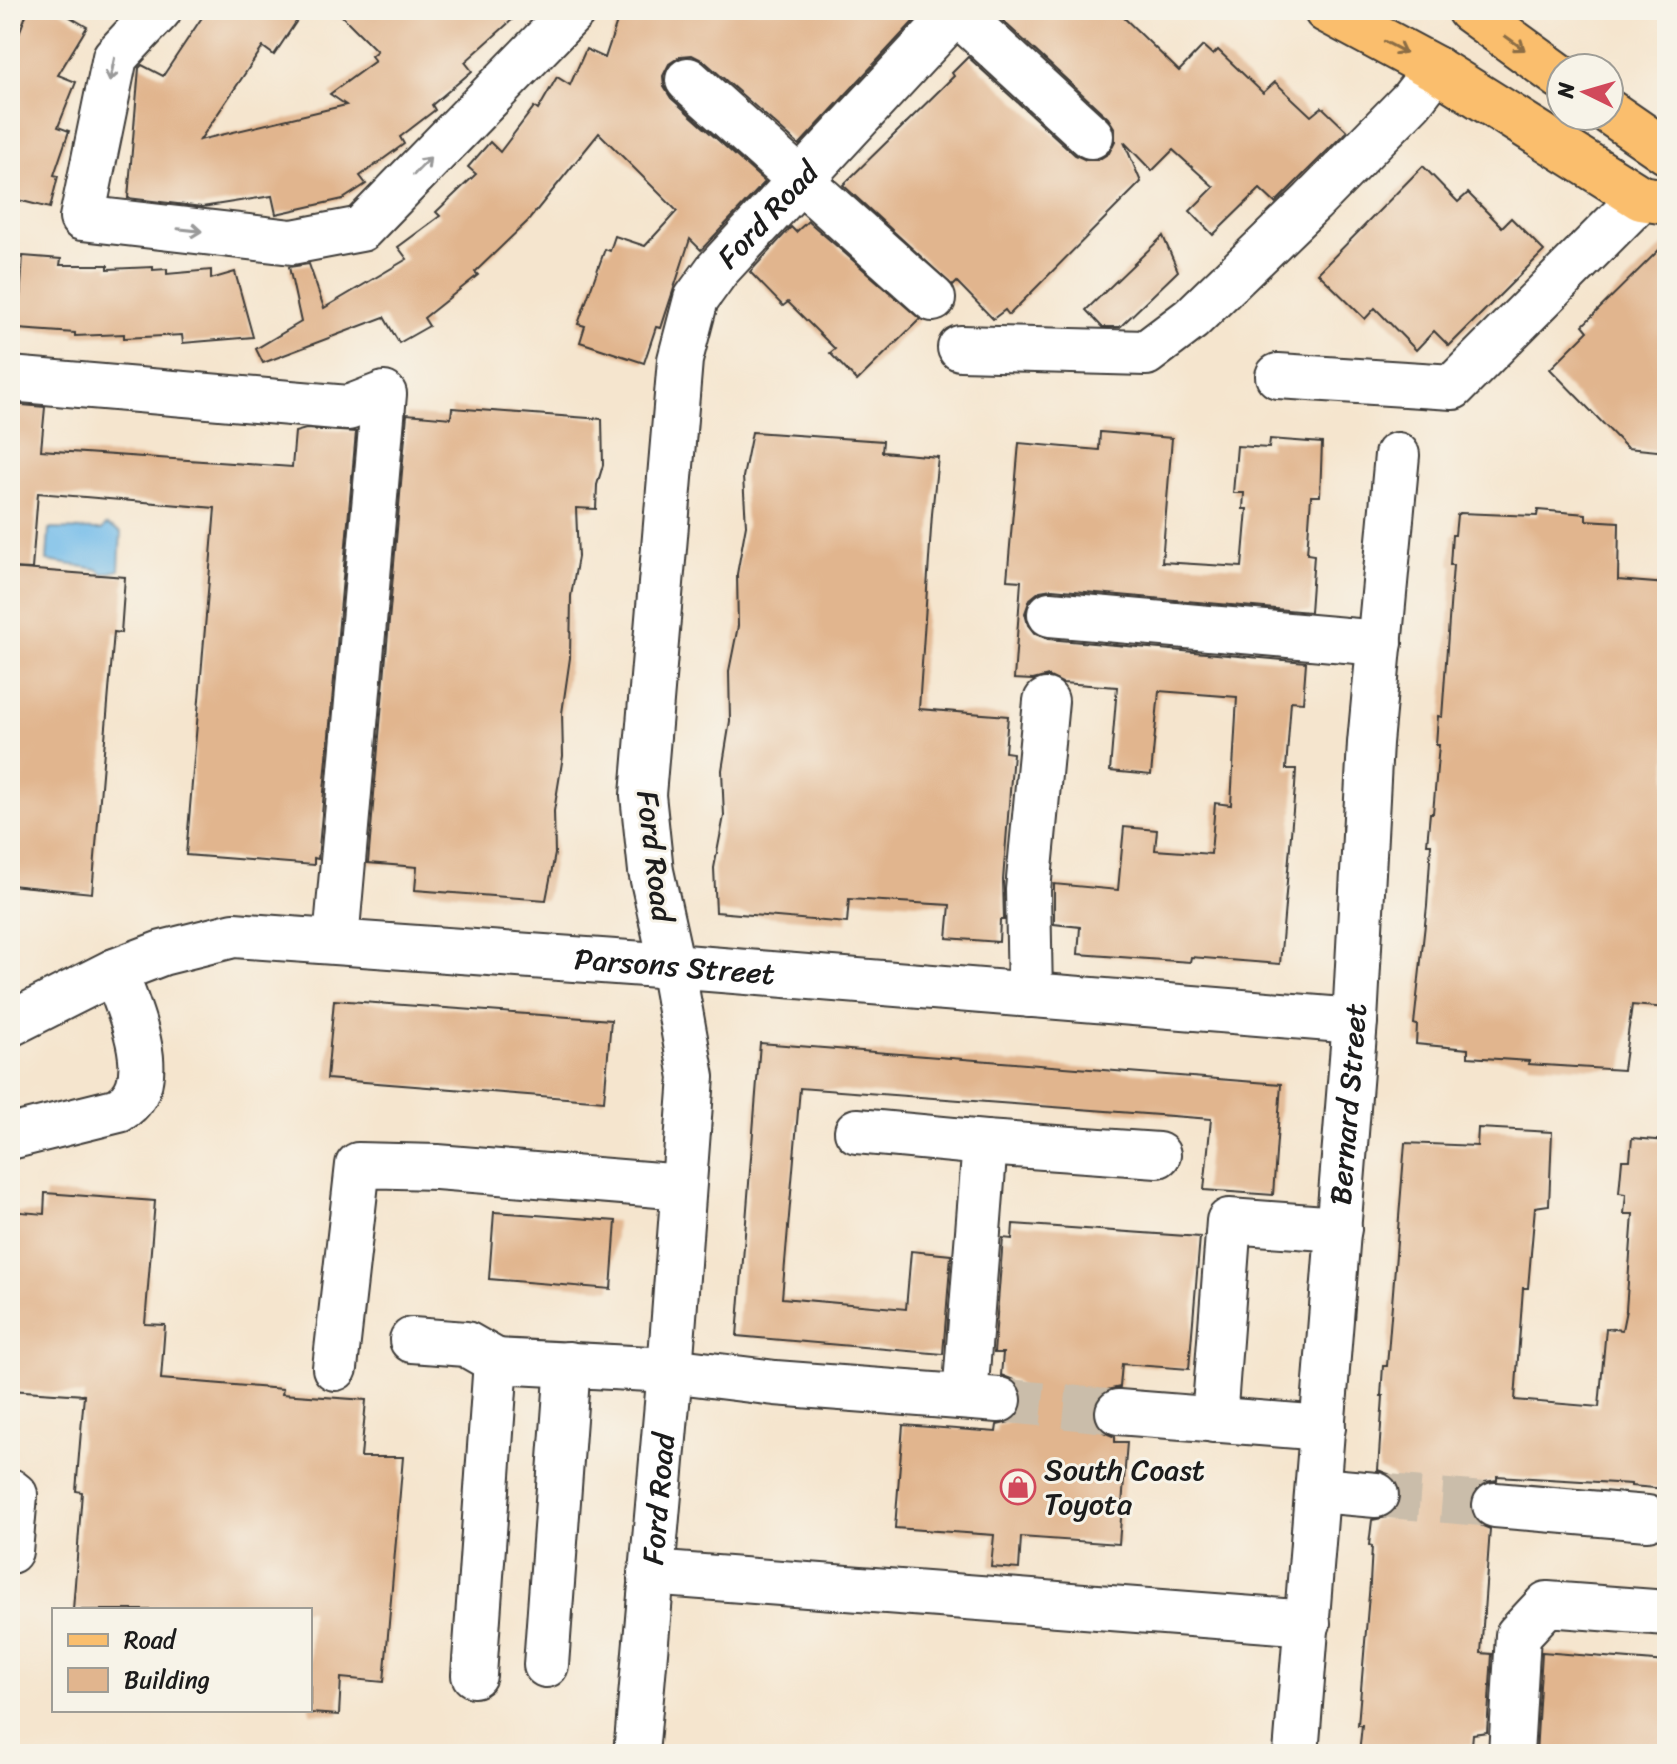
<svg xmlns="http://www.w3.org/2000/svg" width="1677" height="1764" font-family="Sriracha,sans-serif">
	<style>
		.water { fill: #71bbea; stroke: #466c83; stroke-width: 2 }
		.building { fill: #e1b58e }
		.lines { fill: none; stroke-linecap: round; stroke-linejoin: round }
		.minor-tunnel { stroke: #cabdaa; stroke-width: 44; stroke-dasharray: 44 22; stroke-linecap: butt }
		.minor-casing { stroke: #3d3a37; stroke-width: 48 }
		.major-casing { stroke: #3d3a37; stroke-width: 48 }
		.highway-casing { stroke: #3d3a37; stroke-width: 48 }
		.minor { stroke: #fff; stroke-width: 44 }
		.major { stroke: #fabe6d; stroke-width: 44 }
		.highway { stroke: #fabe6d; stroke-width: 44 }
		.oneway { stroke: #8b6d44 }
		.oneway2 { stroke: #999 }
		.labels { text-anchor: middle; stroke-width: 6; stroke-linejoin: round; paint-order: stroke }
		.street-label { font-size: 30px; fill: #1c1c1c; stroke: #f7f3e8 }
		.poi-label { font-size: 30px; fill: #1c1c1c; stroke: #f7f3e8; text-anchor: start }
	</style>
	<rect width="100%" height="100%" fill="#f7f3e8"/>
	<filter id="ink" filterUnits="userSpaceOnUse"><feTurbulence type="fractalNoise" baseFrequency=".0125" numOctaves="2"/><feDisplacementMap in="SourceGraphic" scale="16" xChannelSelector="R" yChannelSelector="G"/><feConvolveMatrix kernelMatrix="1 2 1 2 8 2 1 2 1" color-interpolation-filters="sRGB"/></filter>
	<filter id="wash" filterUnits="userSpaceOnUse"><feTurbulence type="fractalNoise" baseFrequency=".006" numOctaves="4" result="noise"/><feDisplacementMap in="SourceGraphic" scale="32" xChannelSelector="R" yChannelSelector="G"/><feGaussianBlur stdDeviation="1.8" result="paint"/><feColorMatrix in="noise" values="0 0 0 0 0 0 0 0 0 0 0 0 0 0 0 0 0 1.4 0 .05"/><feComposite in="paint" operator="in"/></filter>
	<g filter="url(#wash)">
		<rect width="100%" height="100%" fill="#f5e5ce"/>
		<polygon class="water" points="106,525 121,532 119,570 104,574 97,569 47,561 49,529 102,530"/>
		<g id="blocks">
			<g class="building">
				<polygon points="28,10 58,10 87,27 58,75 76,82 58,127 69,131 54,175 58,176 50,208 10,198 10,57"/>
				<polygon points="207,10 304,10 274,55 263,47 200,140 346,105 330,94 375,61 371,56 377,51 336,10 523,10 465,62 472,71 432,105 435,110 400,137 404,144 360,176 366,184 343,199 276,214 272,196 202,207 128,198 139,68 142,65 163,76"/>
				<polygon points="621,10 924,10 799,145 704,61 692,55 681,56 669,64 663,76 664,87 671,98 765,182 701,250 690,239 661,328 656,327 644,363 580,342 585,326 578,324 605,249 610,251 615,236 645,246 677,211 599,133 528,221 475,272 478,275 424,318 429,326 399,343 384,317 263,363 256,349 301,322 289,267 309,264 324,308 407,259 398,247 440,216 436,212 476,174 468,167 490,142 500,152 534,107 538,110 557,77 570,85 586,49 605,58"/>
				<polygon points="1015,10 1116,10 1179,71 1203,46 1213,55 1218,50 1263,93 1275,82 1311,116 1322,107 1347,131 1275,203 1260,189 1213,235 1190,211 1214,187 1173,150 1152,171 1124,142 1141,182 1009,315 1005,310 993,319 957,282 953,286 843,185 954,76 952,73 968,57 1075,155 1086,160 1098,160 1109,153 1115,141 1115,129 1108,118 1003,21"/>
				<polygon points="1423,166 1458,202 1468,193 1502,227 1511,218 1544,251 1449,346 1434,331 1416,350 1375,308 1365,319 1318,273"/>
				<polygon points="808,221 920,319 857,381 830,353 835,349 788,302 783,306 750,272 791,227 796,232"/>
				<polygon points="1163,236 1178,271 1120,327 1102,327 1086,310"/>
				<polygon points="1667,242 1667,452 1627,448 1550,369 1588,331 1583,325"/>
				<polygon points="23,256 61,259 60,265 108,265 108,269 153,267 153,270 167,269 167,274 211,270 211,279 235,272 253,337 183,343 182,335 124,338 124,334 75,336 75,333 18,329"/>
				<polygon points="10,404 45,407 41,450 292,467 295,432 306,429 356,432 318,859 314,858 314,865 186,855 215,508 38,493 32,569 10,568"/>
				<polygon points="452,408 602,419 603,465 597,485 596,509 576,508 578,557 571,596 570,658 562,713 563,756 554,811 555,854 546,900 415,890 417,867 368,863 407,414 451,418"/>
				<polygon points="752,432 883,441 882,452 938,457 932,514 919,709 1008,716 1005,752 1013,753 1003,880 1004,920 1000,920 999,942 947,938 950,905 849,899 847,923 716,912 714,868 724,816 722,770 730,721 729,671 738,626 737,574 746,525 743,477"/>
				<polygon points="1100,432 1172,438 1162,562 1242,567 1247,509 1243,509 1244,493 1233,493 1237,446 1269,448 1270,439 1322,443 1320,496 1311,496 1307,554 1314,555 1310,612 1052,589 1040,591 1030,599 1025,613 1028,625 1035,634 1048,639 1306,662 1303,702 1291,701 1286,769 1296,769 1295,787 1280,964 1191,957 1190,962 1078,954 1080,927 1054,924 1054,884 1118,890 1124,827 1157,830 1155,850 1211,854 1215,803 1231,805 1237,697 1159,691 1151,775 1110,771 1117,687 1062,683 1048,676 1033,680 1014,679 1021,581 1007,580 1019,443 1099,450"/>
				<polygon points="1538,510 1586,514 1586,520 1619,522 1618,580 1667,584 1667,1008 1632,1005 1623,1070 1528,1064 1529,1061 1468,1057 1468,1049 1416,1044 1417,1025 1414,1024 1427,906 1431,844 1427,844 1430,813 1433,813 1439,745 1436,745 1438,716 1442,717 1453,565 1450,565 1452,535 1455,535 1457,515 1460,513 1537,516"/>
				<polygon points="10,568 125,577 121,633 114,632 92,893 10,885"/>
				<polygon points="334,1000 611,1020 604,1101 327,1079"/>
				<polygon points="760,1043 1281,1084 1273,1195 1204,1190 1211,1119 800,1088 782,1298 906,1309 911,1251 951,1255 943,1354 737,1336"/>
				<polygon points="1478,1128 1552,1132 1549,1205 1535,1207 1528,1288 1523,1288 1515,1400 1599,1407 1606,1328 1622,1330 1626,1310 1633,1214 1624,1214 1626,1194 1619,1193 1622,1160 1630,1160 1632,1138 1667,1141 1667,1489 1631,1486 1631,1484 1497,1476 1497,1480 1485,1482 1475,1490 1470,1502 1472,1515 1480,1525 1490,1529 1481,1653 1492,1654 1487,1732 1473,1734 1472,1745 1465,1745 1464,1754 1359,1754 1362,1725 1358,1725 1370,1583 1372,1546 1369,1545 1372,1520 1387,1517 1397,1509 1401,1496 1398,1484 1391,1475 1378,1470 1383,1396 1381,1396 1383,1366 1387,1366 1405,1143 1477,1146"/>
				<polygon points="45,1193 155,1201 145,1324 165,1325 161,1379 283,1389 282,1394 366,1400 361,1457 403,1457 384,1682 341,1678 339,1715 310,1713 310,1610 73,1610 82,1492 76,1491 84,1395 10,1390 10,1211 44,1214"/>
				<polygon points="494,1212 616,1221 611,1289 489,1279"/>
				<polygon points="1013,1224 1200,1237 1189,1369 1122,1364 1120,1387 1107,1390 1097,1399 1093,1409 1095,1422 1103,1432 1115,1437 1115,1442 1127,1442 1119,1544 1021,1537 1019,1569 991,1567 994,1535 895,1528 903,1425 996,1432 997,1425 1010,1422 1020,1413 1024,1401 1022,1390 1014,1380 1001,1375 1003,1353 994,1353 1003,1238 1012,1239"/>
				<polygon points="1542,1652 1667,1662 1667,1754 1536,1754"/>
			</g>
		</g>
	</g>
	<g filter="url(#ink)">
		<use href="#blocks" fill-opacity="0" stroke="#3d3a37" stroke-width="2"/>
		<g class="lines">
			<g class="minor-tunnel">
				<polyline points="999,1400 1118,1412"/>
				<polyline points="1376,1495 1495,1505"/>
			</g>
			<g class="minor-casing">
				<g id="minor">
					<polyline points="159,10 115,57 82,218 292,242 361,229 574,10"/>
					<polyline points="954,10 1091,136"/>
					<polyline points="688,80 933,299"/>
					<polyline points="960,348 1146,353 1191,319 1312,202 1411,101 1436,69"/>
					<polyline points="1278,376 1453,387 1641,198"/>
					<polyline points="10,379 348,408 384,394 336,941"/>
					<polyline points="1050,614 1380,643"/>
					<polyline points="1030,995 1028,890 1046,701"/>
					<path id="s1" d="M10,1024L115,971L162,953L234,935L672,966L1355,1021"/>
					<polyline points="857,1131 985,1143 965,1397"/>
					<path d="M10,1137L119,1110C165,1083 128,1010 115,971"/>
					<polyline points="985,1143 1158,1155"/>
					<polyline points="412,1340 466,1344 496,1361"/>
					<polyline points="335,1368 358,1165 437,1167 683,1187"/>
					<polyline points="1118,1412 1323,1428"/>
					<polyline points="1214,1420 1229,1221 1339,1229"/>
					<polyline points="1318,1490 1376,1495"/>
					<polyline points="10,1491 15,1495 10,1551"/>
					<polyline points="1495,1505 1647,1518"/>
					<polyline points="650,1573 1308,1623"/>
					<polyline points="546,1665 568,1364"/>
					<polyline points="474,1675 496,1361 670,1370 775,1383 999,1400"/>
					<path id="s2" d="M636,1754L670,1370L692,1077L672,966L651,871L643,795L680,360L696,299L717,270L958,10"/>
					<path id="s3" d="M1296,1754L1355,1021L1370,743L1397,455"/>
					<polyline points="1511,1754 1518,1635 1547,1604 1667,1613"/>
				</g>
			</g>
			<g class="major-casing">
				<polyline id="major" points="1326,10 1436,69 1641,198 1667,202"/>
			</g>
			<g class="highway-casing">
				<g id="highway">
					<polyline points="1469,10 1561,77"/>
					<polyline points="1609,112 1667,152"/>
				</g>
			</g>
			<use href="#minor" class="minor"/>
			<use href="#major" class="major"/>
			<use href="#highway" class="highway"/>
		</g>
		<defs><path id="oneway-shaft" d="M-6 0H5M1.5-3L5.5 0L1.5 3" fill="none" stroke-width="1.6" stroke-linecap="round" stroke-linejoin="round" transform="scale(2)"/></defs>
		<g class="oneway">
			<use href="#oneway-shaft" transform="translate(1515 43) rotate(36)"/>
			<use href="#oneway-shaft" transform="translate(1395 47) rotate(28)"/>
		</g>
		<g class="oneway2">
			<use href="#oneway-shaft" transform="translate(112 70) rotate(102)"/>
			<use href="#oneway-shaft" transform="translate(422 166) rotate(-46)"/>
			<use href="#oneway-shaft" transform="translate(190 230) rotate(6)"/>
		</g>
	</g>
	<defs>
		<g id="shop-ring" transform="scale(1.8)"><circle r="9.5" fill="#f7f3e8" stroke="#d1495b" stroke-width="1.5"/><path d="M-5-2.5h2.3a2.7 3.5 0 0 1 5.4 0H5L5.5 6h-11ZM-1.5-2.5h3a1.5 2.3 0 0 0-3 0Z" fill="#d1495b"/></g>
	</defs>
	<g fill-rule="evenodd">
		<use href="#shop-ring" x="1018" y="1487"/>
	</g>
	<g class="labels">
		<g class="street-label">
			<text dy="10" stroke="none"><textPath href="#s2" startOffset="1576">Ford Road</textPath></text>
			<text transform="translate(655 856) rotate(83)" y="10">Ford Road</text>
			<text dy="10" stroke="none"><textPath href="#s1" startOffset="684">Parsons Street</textPath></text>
			<text dy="10" stroke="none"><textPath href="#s3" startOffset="652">Bernard Street</textPath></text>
			<text dy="10" stroke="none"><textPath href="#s2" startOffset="256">Ford Road</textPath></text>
		</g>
		<g class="poi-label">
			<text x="1044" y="1480">South Coast<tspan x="1044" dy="34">Toyota</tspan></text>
		</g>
	</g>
	<rect width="1677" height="1764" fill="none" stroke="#f7f3e8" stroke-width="40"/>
	<rect x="52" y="1608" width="260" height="104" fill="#f7f3e8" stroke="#9f9d96" stroke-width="2"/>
	<rect x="68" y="1634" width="40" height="12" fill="#fabe6d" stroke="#9f9d96" stroke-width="2"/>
	<text x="124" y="1648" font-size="24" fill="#1c1c1c">Road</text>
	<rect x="68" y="1668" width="40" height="24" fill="#e1b58e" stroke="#9f9d96" stroke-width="2"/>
	<text x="124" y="1688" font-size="24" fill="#1c1c1c">Building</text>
	<g transform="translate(1585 92) rotate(275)"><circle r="38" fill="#f7f3e8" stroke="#9f9d96" stroke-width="2"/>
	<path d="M0-6L14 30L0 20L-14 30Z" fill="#d1495b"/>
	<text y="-12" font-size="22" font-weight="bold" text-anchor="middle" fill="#1c1c1c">N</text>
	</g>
</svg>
